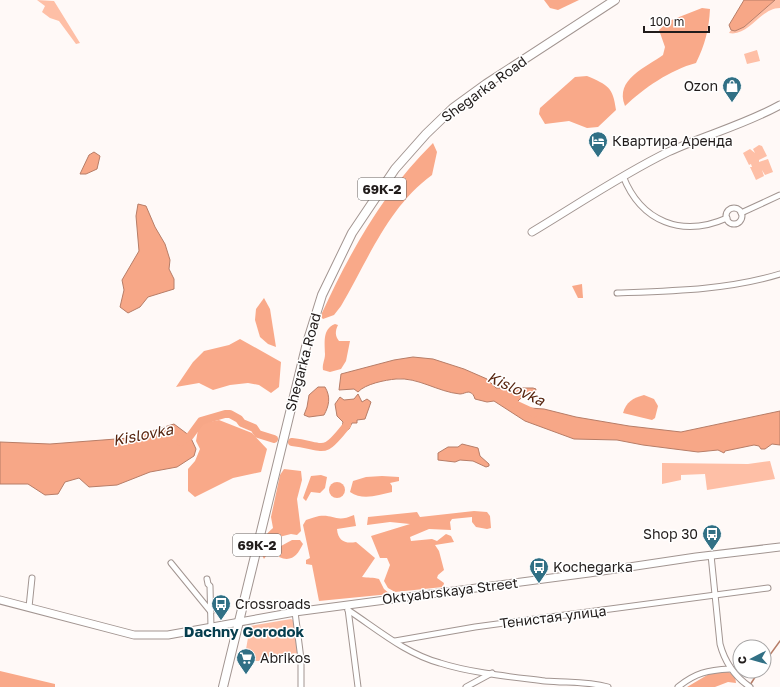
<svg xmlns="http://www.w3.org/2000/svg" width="780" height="687" font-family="'Golos Text',sans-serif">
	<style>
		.green { fill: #febfa6 }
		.forest { fill: #f9a989 }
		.water { fill: #f7a787; stroke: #b77d67 }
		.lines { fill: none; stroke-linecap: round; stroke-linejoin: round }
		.stream { stroke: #b77d67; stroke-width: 1.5 }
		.river { stroke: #f7a787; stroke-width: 8 }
		.street-casing { stroke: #a29591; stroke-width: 7 }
		.secondary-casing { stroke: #a29591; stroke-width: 9 }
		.primary-casing { stroke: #a29591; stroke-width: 10 }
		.street { stroke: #fff; stroke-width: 5 }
		.secondary { stroke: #fff; stroke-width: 7 }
		.primary { stroke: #fff; stroke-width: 8 }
		.labels { text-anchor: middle; stroke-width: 3; stroke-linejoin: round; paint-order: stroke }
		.shield { fill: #fff; stroke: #64605f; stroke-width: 1 }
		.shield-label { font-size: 13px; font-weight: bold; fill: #211c1b }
		.poi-label { font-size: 14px; fill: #211c1b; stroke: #fff; text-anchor: start }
		.street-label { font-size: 14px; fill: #211c1b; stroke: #fff }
		.water-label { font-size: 15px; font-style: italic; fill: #582610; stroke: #fff }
		.neighbourhood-label { font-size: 15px; font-weight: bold; fill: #063e4e; stroke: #fff }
	</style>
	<rect width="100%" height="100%" fill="#fff9f7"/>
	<g class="green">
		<polygon points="37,0 54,1 80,43 76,44 59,21 50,18 42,12 45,6"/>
		<path d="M775,0H780V8C760,8 749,37 729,33L731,30L735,31L744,27Z"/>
		<polygon points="757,50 760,61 747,64 744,54"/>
		<polygon points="759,145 762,146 767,156 759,160 759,162 768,159 773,172 765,175 762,170 764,176 756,180 750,167 752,167 751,164 749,165 743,153 750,149 755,153 753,149"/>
		<polygon points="770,461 775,479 707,490 705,474 681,475 681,480 662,484 662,463 748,464"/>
		<polygon points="291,619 294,621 298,653 264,658 259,661 244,661 250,626"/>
	</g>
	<g class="forest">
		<polygon points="544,0 579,0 558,10 550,8"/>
		<path d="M702,8L710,9C709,29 705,45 696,63C670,70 644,88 625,106C614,79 647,67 663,55L665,47L659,30L669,21Z"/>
		<path d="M587,76C608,85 613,87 616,110L598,127L587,128L569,121L545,124L539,114L540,108L575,77Z"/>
		<path d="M433,143L437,152L432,175C388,207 368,260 341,306L334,315L323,319L321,317L322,313C350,252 384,191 433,143Z"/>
		<polygon points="582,284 583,298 578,298 572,286"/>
		<polygon points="264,298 270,309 276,347 268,344 260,337 255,320 256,309"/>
		<path d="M335,324L338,325C335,331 335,336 339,341H350L346,361L341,369L330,372L323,370C322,364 325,360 325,354C325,343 322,329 335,324Z"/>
		<polygon points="240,339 281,362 279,387 271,393 259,385 248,383 230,385 213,390 199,383 176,387 193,362 204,351 229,345"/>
		<path d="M644,395L654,399L658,406L655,418L652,420L623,413C626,402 633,398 644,395Z"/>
		<polygon points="219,420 252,433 267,449 261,472 233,478 195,497 188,491 188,469 195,461 200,449 196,441 199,424"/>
		<path d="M284,469L301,471L302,480L297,499L301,531L297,535L291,534L279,537L264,559C257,547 263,536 273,528L271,517L280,475Z"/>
		<polygon points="321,475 327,477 325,488 320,493 311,492 306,501 303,498 311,476"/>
		<path d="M382,476L399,477V481L390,483L392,486V492C378,495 363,501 350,492L353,481L366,477Z"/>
		<circle cx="337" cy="490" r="8"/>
		<polygon points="474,511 487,512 490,516 491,528 487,529 476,527 472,522 472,517 452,519 450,522 451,530 429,529 410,537 411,541 432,539 437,541 446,534 451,536 454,542 435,545 439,551 444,570 438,575 437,578 444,583 443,587 395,592 388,588 384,581 390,565 387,558 380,558 371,536 410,524 390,522 367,525 368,517 417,512 420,517"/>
		<path d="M354,515L356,526L337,529C338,541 345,544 356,542L375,558L362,577C368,578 373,577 379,579L384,589L390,594L319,601L312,565L306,564V560L310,558L303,525L306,520C310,519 314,517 319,516C334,514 336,523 354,515Z"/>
		<path d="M292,540H300L303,544C298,554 292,563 279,557L281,546Z"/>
		<polygon points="0,671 55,684 55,687 0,687"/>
		<polygon points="727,671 735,676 736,683 728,682 715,687 687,687 709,674"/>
	</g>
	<g class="water">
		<polygon points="744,0 775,0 744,27 735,31 731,30 729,25"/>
		<polygon points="94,152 100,156 97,169 86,174 80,174 89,155"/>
		<polygon points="138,204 146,206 155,227 165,244 170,260 169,269 174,279 174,289 148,297 140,307 128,313 120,307 124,290 122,280 139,251 136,216"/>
		<path d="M413,357L433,359L464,369L487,379L496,388H533L536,389L535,393C525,396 518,397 515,407L544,409L576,417L629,426L681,432L780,411V445L772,444L765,449H761L759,446L754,445L725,451L724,453L718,450L698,452L643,445L617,440L574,439L525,421L494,401L487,402L475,399C474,396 473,393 469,392C466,392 463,394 460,394C438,392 418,377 396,379C385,380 365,384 358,392L354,389L339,390L341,374L394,360Z"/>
		<path d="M318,387H325C331,397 329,406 324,415L309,417L304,415L307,407L309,395Z"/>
		<polygon points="358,394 362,402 367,399 371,402 365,419 357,420 357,423 352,423 349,429 341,433 343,422 337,416 335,404 340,397 344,400 354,399"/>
		<polygon points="174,424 190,436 196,449 194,456 177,467 150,472 117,485 89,487 79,478 65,482 58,494 45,495 28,484 0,484 0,442 50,444 129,438"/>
		<polygon points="462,444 478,448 480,456 489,464 489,466 486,467 473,461 460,460 455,462 438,460 438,453 448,447 458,447"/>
	</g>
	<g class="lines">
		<g class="stream">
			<polyline points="764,663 780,641"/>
			<polyline points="750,685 759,671"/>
		</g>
		<g class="river">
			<polyline points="506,400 534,413"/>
			<polyline points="181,442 190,436 201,421 225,414 230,414 239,419 242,423 254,428 258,434 274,439"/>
			<path d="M292,442C326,446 322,457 347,425"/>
		</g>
		<g class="street-casing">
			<g id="street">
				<path d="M623,176C641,222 682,238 727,218"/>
				<circle cx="734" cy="216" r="8"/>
				<polyline points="741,213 780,195"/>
				<path d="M617,293C672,291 728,290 780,274"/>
				<path d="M711,555L720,644C725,663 734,676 750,687"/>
				<polyline points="171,563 211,612"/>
				<polyline points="207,579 208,584 210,586 211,627"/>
				<polyline points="29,607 32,578"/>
				<polyline points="348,609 358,687"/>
				<path d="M348,610C377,629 406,654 440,663C471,673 513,677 545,681C567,683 587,681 608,687"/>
				<polyline points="295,612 301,659 301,687"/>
				<polyline points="395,641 475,627 768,588"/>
				<polyline points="466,687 492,673"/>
				<path d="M678,687C695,673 708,670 730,669"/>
			</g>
		</g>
		<g class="secondary-casing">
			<g id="secondary">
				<path d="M532,232C577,205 621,175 668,152C705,135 744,125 780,105"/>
				<polyline points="0,600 134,635 168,635 295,612 589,573 696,557 780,547"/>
			</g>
		</g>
		<g class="primary-casing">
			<polyline id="primary" points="223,687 307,343 322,295 352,233 395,169 426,134 453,108 486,84 615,0"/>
		</g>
		<use href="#street" class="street"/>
		<use href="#secondary" class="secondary"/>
		<use href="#primary" class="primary"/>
	</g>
	<defs>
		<g id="shop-pin" transform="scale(1)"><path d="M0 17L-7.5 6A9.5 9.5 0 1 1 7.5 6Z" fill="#317085" stroke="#fff"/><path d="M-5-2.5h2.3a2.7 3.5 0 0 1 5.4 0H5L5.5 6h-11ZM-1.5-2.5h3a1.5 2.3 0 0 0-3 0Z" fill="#fff"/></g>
		<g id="hotel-pin" transform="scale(1)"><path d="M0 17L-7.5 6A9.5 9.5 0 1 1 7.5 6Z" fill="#317085" stroke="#fff"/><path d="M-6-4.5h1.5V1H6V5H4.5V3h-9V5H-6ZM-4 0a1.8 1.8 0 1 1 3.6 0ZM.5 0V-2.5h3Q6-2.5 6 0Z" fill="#fff"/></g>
		<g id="bus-pin" transform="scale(1)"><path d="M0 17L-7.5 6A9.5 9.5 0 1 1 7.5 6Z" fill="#317085" stroke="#fff"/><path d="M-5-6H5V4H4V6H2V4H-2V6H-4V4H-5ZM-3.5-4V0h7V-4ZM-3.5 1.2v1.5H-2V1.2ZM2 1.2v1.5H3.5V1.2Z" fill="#fff"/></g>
		<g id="supermarket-pin" transform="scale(1)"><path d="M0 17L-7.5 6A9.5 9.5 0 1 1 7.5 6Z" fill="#317085" stroke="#fff"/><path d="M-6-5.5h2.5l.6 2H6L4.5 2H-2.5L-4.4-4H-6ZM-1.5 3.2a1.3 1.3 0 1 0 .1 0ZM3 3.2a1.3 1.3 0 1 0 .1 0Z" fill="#fff"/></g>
	</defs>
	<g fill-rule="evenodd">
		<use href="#shop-pin" x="732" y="86"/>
		<use href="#hotel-pin" x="598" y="141"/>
		<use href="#bus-pin" x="712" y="534"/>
		<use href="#bus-pin" x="539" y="567"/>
		<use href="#bus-pin" x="221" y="604"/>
		<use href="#supermarket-pin" x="246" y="658"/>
	</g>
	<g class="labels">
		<g class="shield">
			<rect x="358" y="178" width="48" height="22" rx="3"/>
			<rect x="233" y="534" width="48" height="22" rx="3"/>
		</g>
		<g class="shield-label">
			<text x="382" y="194">69К-2</text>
			<text x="257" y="550">69К-2</text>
		</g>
		<g class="poi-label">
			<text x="718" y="91" text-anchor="end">Ozon</text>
			<text x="612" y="146">Квартира Аренда</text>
			<text x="698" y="539" text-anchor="end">Shop 30</text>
			<text x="553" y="572">Kochegarka</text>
			<text x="235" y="609">Crossroads</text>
			<text x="260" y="663">Abrikos</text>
		</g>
		<g class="street-label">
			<text transform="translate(484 89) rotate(-36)" y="5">Shegarka Road</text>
			<text transform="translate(303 362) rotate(-75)" y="5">Shegarka Road</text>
			<text transform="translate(450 591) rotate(-7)" y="5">Oktyabrskaya Street</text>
			<text transform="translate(553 617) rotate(-7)" y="5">Тенистая улица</text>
		</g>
		<g class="water-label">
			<text transform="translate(516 389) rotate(25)" y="5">Kislovka</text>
			<text transform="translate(143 435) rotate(-11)" y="5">Kislovka</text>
		</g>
		<g class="neighbourhood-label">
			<text x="244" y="637">Dachny Gorodok</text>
		</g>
	</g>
	<g transform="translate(752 659) rotate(264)"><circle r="19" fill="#ffffff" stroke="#a6a4a4"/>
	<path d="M0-3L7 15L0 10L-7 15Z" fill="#317085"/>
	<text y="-6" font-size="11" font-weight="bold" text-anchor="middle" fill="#211c1b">С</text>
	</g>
	<path d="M644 26v6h65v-6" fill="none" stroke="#211c1b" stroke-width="2"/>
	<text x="650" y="26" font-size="12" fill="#211c1b" stroke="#ffffff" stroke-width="3" paint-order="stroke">100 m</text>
</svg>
